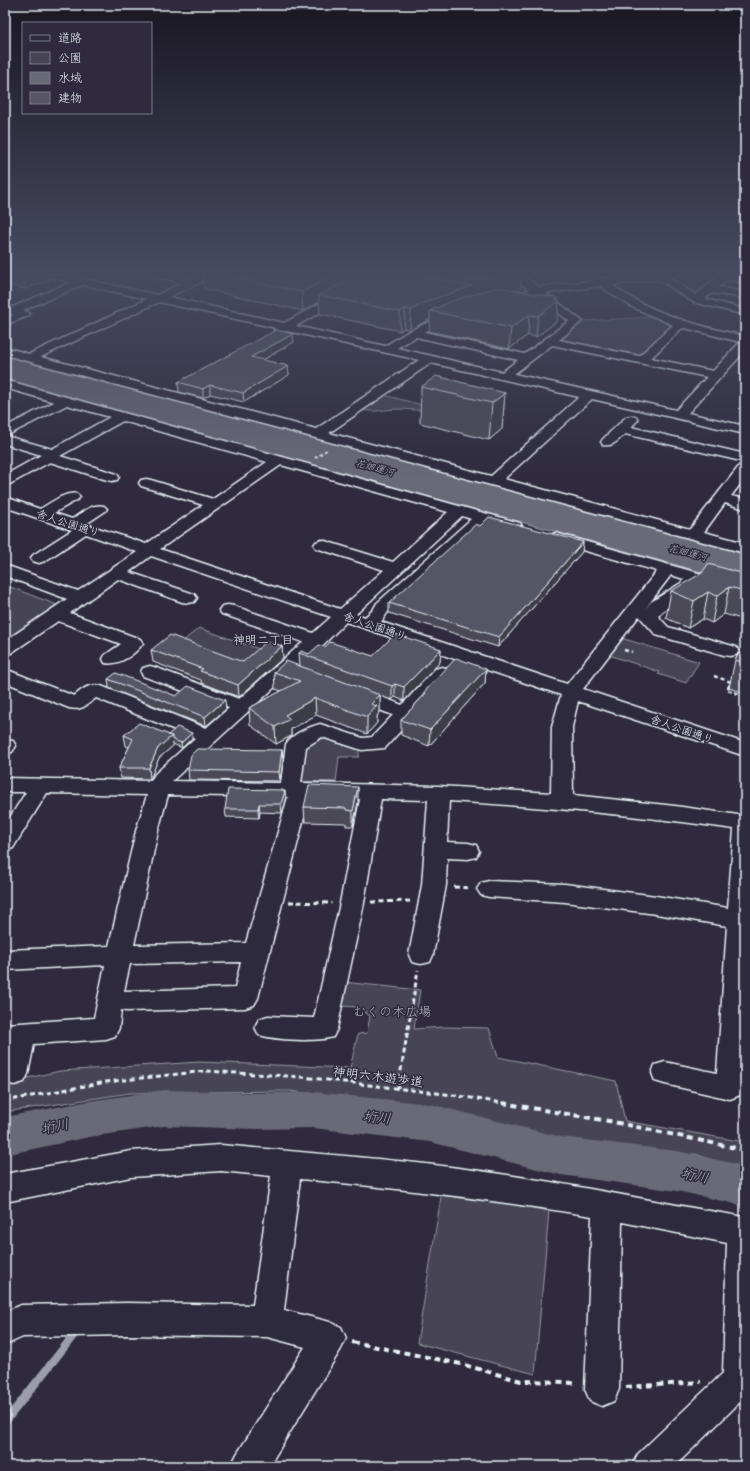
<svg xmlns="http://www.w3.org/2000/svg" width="750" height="1471" font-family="'Playpen Sans','Klee One',sans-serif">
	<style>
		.green { fill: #464455; stroke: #979aa6 }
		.water { fill: #696978; stroke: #9c9fab }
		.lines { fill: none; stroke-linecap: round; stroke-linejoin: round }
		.stream { stroke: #9c9fab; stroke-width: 8 }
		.river { fill: #696978; fill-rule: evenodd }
		.minor-casing { stroke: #e8f1f8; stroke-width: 3 }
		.path-far4 { stroke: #e8f1f8; stroke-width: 1.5; stroke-dasharray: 2.5 2; stroke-linecap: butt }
		.path-far3 { stroke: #e8f1f8; stroke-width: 2; stroke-dasharray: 3 2.5; stroke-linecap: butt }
		.path-far2 { stroke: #e8f1f8; stroke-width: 2.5; stroke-dasharray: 4 3; stroke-linecap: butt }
		.path-far1 { stroke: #e8f1f8; stroke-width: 3; stroke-dasharray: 5 3.5; stroke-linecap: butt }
		.path { stroke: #e8f1f8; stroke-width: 4; stroke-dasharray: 6 4.5; stroke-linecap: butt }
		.minor { fill: #2f2a3d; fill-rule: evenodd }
		.wall { fill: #4b4957; stroke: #e8f1f8 }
		.shaded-wall { fill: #3d3c47; stroke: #e8f1f8 }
		.building { fill: #575565; stroke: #e8f1f8 }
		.labels { text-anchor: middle; stroke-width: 3; stroke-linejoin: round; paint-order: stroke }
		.far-water-label { font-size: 10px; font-style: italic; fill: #afb4be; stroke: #2f2a3d }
		.street-label { font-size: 11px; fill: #e8f1f8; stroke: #2f2a3d }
		.neighbourhood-label { font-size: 12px; fill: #e8f1f8; stroke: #2f2a3d }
		.near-park-label { font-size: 13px; fill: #afb4bf; stroke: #2f2a3d }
		.near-street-label { font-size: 13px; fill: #e8f1f8; stroke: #2f2a3d }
		.near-water-label { font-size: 14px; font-style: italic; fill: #afb4be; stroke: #2f2a3d }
	</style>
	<rect width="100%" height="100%" fill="#2f2a3d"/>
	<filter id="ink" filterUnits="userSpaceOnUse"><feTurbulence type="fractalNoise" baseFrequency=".025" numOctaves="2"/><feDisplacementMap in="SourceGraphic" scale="8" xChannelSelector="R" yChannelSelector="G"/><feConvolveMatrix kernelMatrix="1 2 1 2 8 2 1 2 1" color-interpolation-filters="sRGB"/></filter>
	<g filter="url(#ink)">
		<g class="green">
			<polygon points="651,317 674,325 638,357 560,340 584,321"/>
			<path d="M384,395L433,408C422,412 409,409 398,409C386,409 374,413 362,410Z"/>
			<polygon points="5,585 57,605 5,640"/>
			<polygon points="199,628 265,651 246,668 177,646"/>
			<polygon points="618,637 699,662 686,683 658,674 660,672 606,654"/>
			<polygon points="321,734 359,748 359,757 339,757 336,782 294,781 299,746"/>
			<polygon points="342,982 420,990 414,1029 445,1027 489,1028 498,1057 616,1081 625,1121 745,1142 745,1171 695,1154 650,1159 469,1124 375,1103 290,1091 130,1093 5,1112 5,1083 60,1071 199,1062 350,1068 358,1034 367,1033 370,1016 358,1007 339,1006"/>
			<polygon points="442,1191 549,1211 535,1374 417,1343"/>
		</g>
		<polygon class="water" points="5,355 745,553 745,584 5,379"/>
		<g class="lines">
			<polyline class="stream" points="5,1422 77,1331"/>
			<polygon class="river" points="164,1090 256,1093 313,1092 430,1104 561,1137 677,1151 745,1166 745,1206 677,1191 561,1175 430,1142 313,1128 256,1129 164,1126 89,1137 5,1155 5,1117 89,1101"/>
			<g class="minor-casing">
				<g id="minor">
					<path d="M45,274H62L157,295L182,283L153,276L152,274H169L192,279L202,274H215L214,276L169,297L284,323L374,274H386L385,276L296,326L385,346L409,331L455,311L459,312L461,314L459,316L424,332L525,354L569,321L536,295L505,303L501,302L500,300L501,298L529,290L510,274H521L539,287L593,281L592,279L593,277L597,276L604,279L651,274H679L678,276L670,278L696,295L720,274L745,276V282L727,280L718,287L745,292V298L712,293L705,299L745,309V315L693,302L658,279L612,285C651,314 698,326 745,336V351L688,413L745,426V434L592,399L504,479L690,529L740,465L745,464V478L731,496L745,499V509L725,503L704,532L745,543V553L5,355V347L29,354L147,299L83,285L23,310L28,312L30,314L28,316L5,325V318L13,315L8,313L6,311L8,309L71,282L46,276ZM600,286L632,307L673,325L639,356L559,340L582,321L546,293ZM159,302L276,328L274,330L276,332L280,333L287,331L419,360L316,429L41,357ZM685,328L740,342L713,371L651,358L681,329ZM416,337L518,360L502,372L397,348ZM552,345L707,377L676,410L514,374ZM431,363L579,397L491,476L329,433Z"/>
					<path d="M5,380L520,523L522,526L520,529L514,531L485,523L390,609L381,622L567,684L657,571L550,541L548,538L550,535L556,533L562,535L745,586V596L699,583C688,598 669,603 658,616L668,627L736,647L739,651L736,655L730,656L724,655L656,635L639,616L583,689L745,743V756L578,701L572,727L573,795L675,806L745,816V1082L740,1095L730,1099L665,1084L655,1081L652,1073L655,1065L665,1062L717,1073L727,926L656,914L565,902L489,897L481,895L477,889L481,883L489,881L565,884L656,896L728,908L734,829C639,815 545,807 449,801L447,842L468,843L476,845L479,851L476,857L468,859L447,858L446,885L433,955L430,962L421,964L412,962L409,955L422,885L428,800L381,799L364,903L337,1029L333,1037C317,1042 275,1040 259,1035L255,1027L259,1019L268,1016L314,1018L340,903L360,799L309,798L258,998L254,1005L245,1008L126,1011L121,1010L119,1028L115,1036L106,1039L34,1044L28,1074L24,1082L14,1085L5,1082V1055L7,1046H5V1024L94,1018L105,965L5,970V950L109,946L136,831L147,795L47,793L13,848L5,851V825L26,792H5V778L151,781L155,774L195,738L96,698C87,705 81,711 69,708L5,682V669L74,696C83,689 89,683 101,686L206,728L229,708L143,676L141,672L143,668L150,666L157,668L239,699L303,642L222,614L219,610L222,606L228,605L234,606L313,633L331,617L151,556L129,572L194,594L197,598L194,602L188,603L182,602L118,579L70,613L140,639L143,643C136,654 119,666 105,663L103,659L105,655L121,644L58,621L11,653L5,654V641L67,599L5,576V565L78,591L137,552L86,534L45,561L39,563L33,561L31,558L33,555L72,530L5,507V497L40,509C51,503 65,491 77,494L80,497L77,500L54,513L72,519C82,513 92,503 104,506L107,509L104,512L86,524L146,544L203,505L141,486L139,483L141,480L146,479L151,480L213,499L267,462L123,421L60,456L117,474L119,477L117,480L112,481L107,480L50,462L10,484L5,485V475L41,455L5,444V427L54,402L5,388ZM67,405L110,417L52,449L6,436ZM281,465L448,512L393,562L328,542L322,540L316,542L314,545L316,548L384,570L340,609L160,549ZM462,516L471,519L377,603L373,610L365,617L356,614ZM671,575L684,579L681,583L651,602L645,609ZM346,622L561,695L552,727L551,793L439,786L301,783L306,747L322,737L362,750L385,748L449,677L451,673L449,669L442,667L435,669L402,705C388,700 364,687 349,691L346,695L349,699L393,715L372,737L363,738L320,724C309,727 292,734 286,744L281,783L172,781L321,645H323ZM168,795L288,797L246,943L134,945L158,831ZM241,962L235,988L124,991L130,964Z"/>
					<path d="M631,416L636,417L638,420L631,427L745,454V462L625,434C618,440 613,447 603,445L601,442L603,439L626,417Z"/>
					<polygon points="5,740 13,741 16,746 12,752 5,753"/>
					<path d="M221,1145C316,1154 412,1160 507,1175C587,1187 666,1204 745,1217V1406L739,1403L675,1466H632L638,1454L723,1373L727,1243L622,1222L619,1389L614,1401L602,1406L590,1401L585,1389L592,1216C494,1200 398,1188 300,1179L284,1310L330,1322L341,1327L346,1338L341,1349L269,1466H231L237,1454L305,1347L267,1337L127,1335L23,1337L5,1345V1312L21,1305L127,1303L253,1305L271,1176L221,1171L131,1177L5,1202V1174L131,1151Z"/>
				</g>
			</g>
			<polyline class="path-far4" points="5,287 12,285"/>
			<polyline class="path-far3" points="315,458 328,449"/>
			<g class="path-far2">
				<polyline points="624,650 632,652"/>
				<polyline points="714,676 731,682 727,690 745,696"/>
			</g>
			<g class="path-far1">
				<polyline points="454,887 471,888"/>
				<polyline points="289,902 332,903"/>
				<polyline points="371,902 412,901"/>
				<polyline points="398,1088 418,970"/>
				<polyline points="5,1101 106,1082 206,1071 302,1077 453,1095 508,1104"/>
			</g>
			<g class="path">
				<polyline points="502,1103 609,1121 745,1150"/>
				<polyline points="352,1342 461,1364 521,1381 565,1382 578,1384"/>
				<polyline points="626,1387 701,1382"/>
			</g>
			<use href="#minor" class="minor"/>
		</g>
		<g class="wall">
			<polygon points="5,274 23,274 23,275 23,274 49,279 47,280 47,281 25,289 5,284"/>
			<polygon points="202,274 420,274 418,275 445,280 437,274 522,274 520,291 558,298 557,300 559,301 557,321 536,337 528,335 509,349 429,331 430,319 410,330 404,328 400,331 320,314 319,302 303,311 204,289"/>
			<polygon points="294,342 263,360 288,366 289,375 244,402 210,394 203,398 179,392 178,382"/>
			<polygon points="421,387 505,393 502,429 489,440 420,423"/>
			<polygon points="480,526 583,542 582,552 498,647 389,613 389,603"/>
			<polygon points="745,574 745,620 724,614 712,623 703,619 688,628 666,618 671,591"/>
			<polygon points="745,644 745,693 729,688 735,660"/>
			<polygon points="282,646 283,658 239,697 202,683 201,680 153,662 151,650 243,662"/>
			<polygon points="325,647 373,656 441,649 440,662 404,701 395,697 392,700 380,696 380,712 377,716 377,723 367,734 316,715 291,729 291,736 276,744 250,725 249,708 282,691 275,689 274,672 300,666 299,653 309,654"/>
			<polygon points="486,669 485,683 429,746 401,735 401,720 424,695 424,692"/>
			<polygon points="108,679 176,696 226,709 206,726 109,688"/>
			<polygon points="124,735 192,738 182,748 173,744 173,746 159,758 150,779 121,778 119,768 129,747 126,746"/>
			<polygon points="282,750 283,759 280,781 189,780 188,770"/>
			<polygon points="283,791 286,800 282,813 260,812 259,818 226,817 225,809"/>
			<polygon points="358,802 353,826 346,826 346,823 305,822 304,807"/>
		</g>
		<g class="shaded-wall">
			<polygon points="23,274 48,274 49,279 47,280 47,281 25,289"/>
			<polygon points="337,274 372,274 319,295 319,302 303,311 302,292"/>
			<polygon points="395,274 420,274 395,289"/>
			<polygon points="517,274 522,274 520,291 430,311 430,319 410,330 411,310 430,300 467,288 467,280"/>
			<polygon points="558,298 557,302 559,301 557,321 536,337 538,316"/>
			<polygon points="405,309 404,328 400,331 400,312"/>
			<polygon points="529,315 528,335 509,349 511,328"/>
			<polygon points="293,334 294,342 252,366 251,357"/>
			<polygon points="288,366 289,375 244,402 243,393"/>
			<polygon points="210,385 210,394 203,398 203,389"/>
			<polygon points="505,393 502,429 489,440 492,403"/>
			<polygon points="583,542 582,552 498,647 499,637"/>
			<polygon points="729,587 724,614 712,623 717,596"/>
			<polygon points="708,592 703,619 688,628 694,601"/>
			<polygon points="282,646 283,658 239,697 238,685"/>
			<polygon points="441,649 440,662 404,701 404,687"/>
			<polygon points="486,669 485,683 429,746 430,730"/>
			<polygon points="395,684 395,697 392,700 392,686"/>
			<polygon points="380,695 380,712 377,716 377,723 367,734 367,717 371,704"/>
			<polygon points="315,698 316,715 291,729 291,736 276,744 275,727 285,715"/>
			<polygon points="225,700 226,709 206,726 205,717"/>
			<polygon points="192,733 192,738 182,748 181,743"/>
			<polygon points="172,736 173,746 159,758 150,779 149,768 158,748"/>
			<polygon points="282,750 283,759 280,781 279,772"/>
			<polygon points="358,787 358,802 353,826 353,811"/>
			<polygon points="285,791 286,800 282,813 281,804"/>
			<polygon points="259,804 260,812 259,818 258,809"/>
		</g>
		<g class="building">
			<polygon points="217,274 337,274 302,292"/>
			<polygon points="359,274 410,274 472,286 430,300 411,310 405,309 400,312 319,295"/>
			<polygon points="459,274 517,274 512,275 467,280"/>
			<polygon points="498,287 558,298 555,300 559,301 538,316 529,315 511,328 430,311 452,301"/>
			<polygon points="276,330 293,334 251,357 288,366 243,393 210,385 203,389 178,382"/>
			<polygon points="436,376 505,393 492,403 421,387"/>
			<polygon points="489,517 583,542 499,637 389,603 476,524 480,526"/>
			<polygon points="708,564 745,574 745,591 729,587 717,596 708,592 694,601 671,591 702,573"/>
			<polygon points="395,634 441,649 404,687 395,684 392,686 299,653 301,651 309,654 319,645 325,647 330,642 373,656"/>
			<polygon points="170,635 243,662 267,641 282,646 238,685 200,671 203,669 151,650"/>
			<polygon points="745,644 745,663 735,660"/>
			<polygon points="456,658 486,669 430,730 401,720 426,693 424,692"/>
			<polygon points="286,661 380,695 371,704 377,706 367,717 315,698 285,715 290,719 275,727 249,708 300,681 274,672"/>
			<polygon points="116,673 176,696 188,686 225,700 205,717 108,679"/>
			<polygon points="139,723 172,736 158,748 149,768 119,768 133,739 124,735"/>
			<polygon points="177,727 192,733 181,743 172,739 172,736 168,735"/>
			<polygon points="197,749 282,750 279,772 188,770 191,755"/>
			<polygon points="309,785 358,787 353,811 346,810 346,808 304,807"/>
			<polygon points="228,789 283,790 283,791 285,791 281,804 259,804 258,809 225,809"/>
		</g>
	</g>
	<linearGradient id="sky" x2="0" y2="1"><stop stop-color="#1a1722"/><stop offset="0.57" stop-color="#474a62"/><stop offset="1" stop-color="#474a62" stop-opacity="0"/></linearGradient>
	<rect width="750" height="480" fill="url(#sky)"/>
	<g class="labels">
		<g class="far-water-label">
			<text transform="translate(375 467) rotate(15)" y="4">花畑運河</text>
			<text transform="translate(688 552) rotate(15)" y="4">花畑運河</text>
		</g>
		<g class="street-label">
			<text transform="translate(68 523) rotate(18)" y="4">舎人公園通り</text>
			<text transform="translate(375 626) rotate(19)" y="4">舎人公園通り</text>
			<text transform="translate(682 729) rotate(19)" y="4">舎人公園通り</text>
		</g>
		<g class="neighbourhood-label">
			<text x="263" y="644">神明二丁目</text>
		</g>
		<g class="near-park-label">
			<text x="392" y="1016">むくの木広場</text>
		</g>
		<g class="near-street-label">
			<text transform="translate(378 1076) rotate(7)" y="5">神明六木遊歩道</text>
		</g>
		<g class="near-water-label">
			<text transform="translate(377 1117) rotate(6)" y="5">垳川</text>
			<text transform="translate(55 1126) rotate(-12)" y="5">垳川</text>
			<text transform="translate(695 1175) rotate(12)" y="5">垳川</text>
		</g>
	</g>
	<rect width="750" height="1471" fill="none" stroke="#2f2a3d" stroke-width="20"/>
	<rect x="10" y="10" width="730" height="1451" fill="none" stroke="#e8f1f8" stroke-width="1.5" filter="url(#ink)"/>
	<rect x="22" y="22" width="130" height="92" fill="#2f2a3d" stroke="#797a88"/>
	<rect x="30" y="35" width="20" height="6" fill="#2f2a3d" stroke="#797a88"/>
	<text x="58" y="42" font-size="12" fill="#e8f1f8">道路</text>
	<rect x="30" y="52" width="20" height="12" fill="#464455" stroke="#797a88"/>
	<text x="58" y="62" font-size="12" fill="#e8f1f8">公園</text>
	<rect x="30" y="72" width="20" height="12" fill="#696978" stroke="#797a88"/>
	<text x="58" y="82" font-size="12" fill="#e8f1f8">水域</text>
	<rect x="30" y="92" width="20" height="12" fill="#575565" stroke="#797a88"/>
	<text x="58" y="102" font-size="12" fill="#e8f1f8">建物</text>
</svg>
